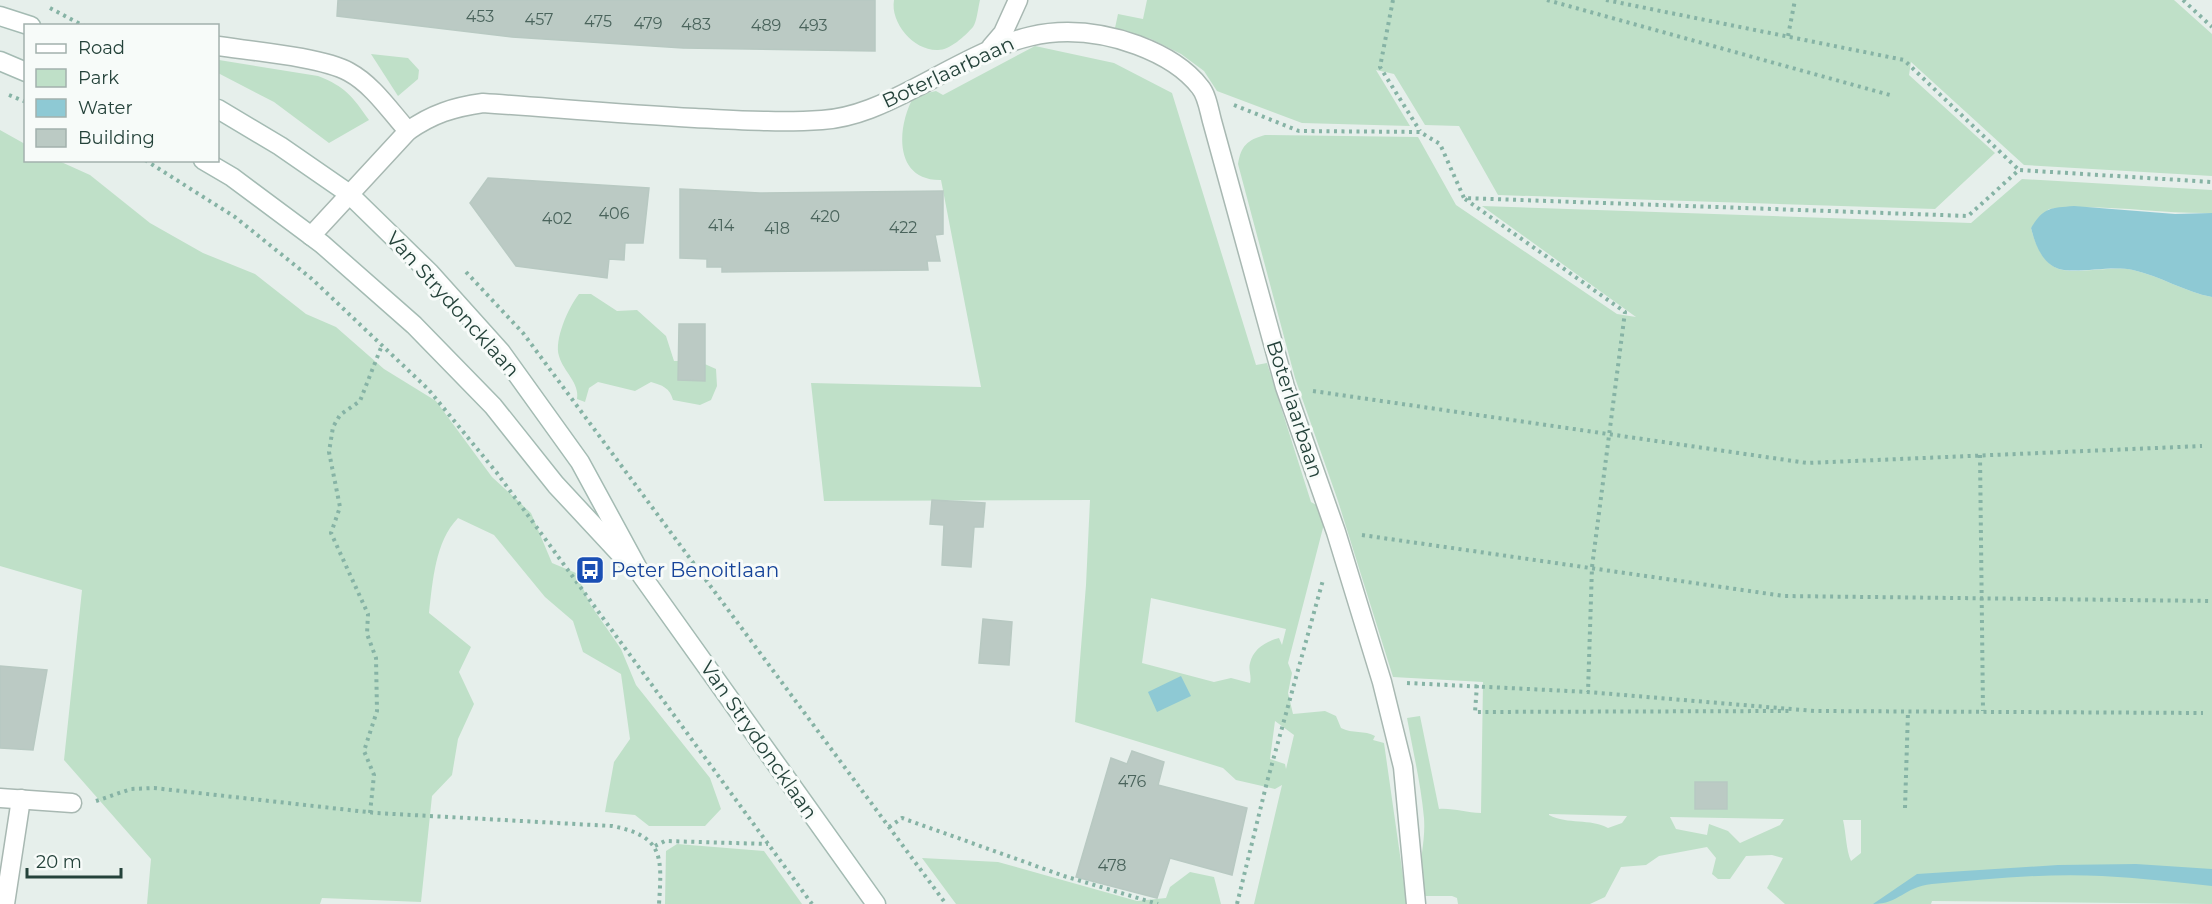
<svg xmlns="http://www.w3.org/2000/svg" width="2212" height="904" font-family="Montserrat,sans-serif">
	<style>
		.green { fill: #bfe0c8; fill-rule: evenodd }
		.water { fill: #8ec9d4 }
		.building { fill: #bbcac4; stroke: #b8c9c2; stroke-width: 1.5 }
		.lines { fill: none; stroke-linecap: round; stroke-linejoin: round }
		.street-casing { stroke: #a8b8b2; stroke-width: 21 }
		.secondary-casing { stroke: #a4bbb3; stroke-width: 21 }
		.path { stroke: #86b3a5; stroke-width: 4; stroke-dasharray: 3 4.5; stroke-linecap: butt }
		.street { stroke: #fff; stroke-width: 18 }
		.secondary { stroke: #fff; stroke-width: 18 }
		.labels { text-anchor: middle; stroke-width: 6; stroke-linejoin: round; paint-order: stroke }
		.number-label { font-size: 16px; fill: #4a645c }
		.street-label { font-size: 20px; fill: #24423a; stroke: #f7fbf9 }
		.transit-label { font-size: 20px; fill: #164399; stroke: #f7fbf9; text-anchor: start }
	</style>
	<rect width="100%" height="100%" fill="#e6efeb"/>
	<g class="green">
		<path d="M894,0H980C978,8 977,21 973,27C965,36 950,50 938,50C914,51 890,23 894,0Z"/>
		<polygon points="1147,0 2174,0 2212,34 2212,176 2024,165 1911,62 1909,75 1995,153 1935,209 1498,195 1459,126 1425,125 1394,74 1376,70 1410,126 1302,123 1217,91 1204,71 1181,54 1151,39 1115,28 1118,14 1143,19"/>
		<path d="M1035,46L1114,63L1172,93L1256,365L1267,363L1311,502L1318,506L1324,524L1288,663L1292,673L1288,693L1293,714L1325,711L1336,716L1341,728C1352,734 1365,730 1375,736L1373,740L1384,743L1407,904H1254L1282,785L1275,789L1236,780L1223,768L1075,722L1086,585L1090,500L824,501L811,383L981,387L941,180C894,181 896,128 914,96L936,91L943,95ZM1151,598L1286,629L1282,645L1279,638C1266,641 1253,649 1250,663C1248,670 1252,676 1250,683L1231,678L1214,682L1142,663ZM1275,721L1294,735L1286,769L1285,764L1270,759Z"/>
		<polygon points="371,54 408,58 419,70 418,79 398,96"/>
		<path d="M219,60L318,76C346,87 352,96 369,120L329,143L274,102L218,73Z"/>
		<path d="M0,130L25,144L26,160L59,161L90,175L150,223L203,253L255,274L306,314L336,327L384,369L436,401L492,477L531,513L552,563L576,573L590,604L621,649L636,685L710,778L721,809L705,826H649L635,815L605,812L614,762L630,739L621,674L583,652L573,621L545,597L494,535L458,518C435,542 433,580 429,613L471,647L459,672L474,704L458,739L452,775L432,796L421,902L322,898L320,904H147L151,859L64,760L82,590L0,566Z"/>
		<path d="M1265,135L1418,137L1456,205L1617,314L1636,317L1482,206L1971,223L2022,179L2212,190V213C2158,214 2103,203 2049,209L2031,228C2035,243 2042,263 2059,269C2079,275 2111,265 2133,270C2160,276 2185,292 2212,297V904L1932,901L1931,904H1785L1767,888L1783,858L1772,855L1746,856L1730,879H1718L1712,874L1716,858L1707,847L1659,856L1646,865L1621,867L1605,897L1590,904H1458L1457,898L1452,896H1422C1416,867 1426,847 1424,818C1421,785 1413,751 1407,718L1420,716L1439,809C1454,808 1466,813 1481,813L1483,682L1393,677L1338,501L1295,378L1238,164C1241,146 1247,140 1265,135ZM1549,815V814L1627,816L1622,823L1608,828C1590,818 1568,825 1549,815ZM1670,817L1784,819L1780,825L1740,843L1728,831L1709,824L1707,835L1676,829ZM1843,820H1861V853L1851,861C1846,851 1846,832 1843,820Z"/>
		<path d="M579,294H591L617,311L637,310L666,336L674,361H698L716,369L717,386L711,400L700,405L673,400C670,388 662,385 651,382L635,391L598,382L589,388L585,402L577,399C580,383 563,371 559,356C554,340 568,308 579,294Z"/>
		<polygon points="677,844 764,851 802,904 665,904 666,851"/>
		<polygon points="922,858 998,862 1137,901 1166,898 1170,887 1190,872 1214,877 1221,904 956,904"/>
	</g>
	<g class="water">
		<path d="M2074,206L2175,214L2212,213V297C2185,292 2160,276 2133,270C2111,265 2077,274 2059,269C2041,263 2035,243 2031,228C2044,207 2050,208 2074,206Z"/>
		<polygon points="1181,676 1191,696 1157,712 1148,692"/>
		<path d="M2136,864L2212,869V886C2175,882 2139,878 2102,876C2046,873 1988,879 1932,884C1903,887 1900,904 1873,904L1917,874L2058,865Z"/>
	</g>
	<g class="building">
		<polygon points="338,0 875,0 875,51 683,48 512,37 337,16"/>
		<polygon points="488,178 649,188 643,243 625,243 624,260 609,259 607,278 516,266 470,203"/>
		<polygon points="680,189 760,193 943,191 943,234 935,235 940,261 927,261 928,270 722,272 722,267 707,267 707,259 680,258"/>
		<polygon points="679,324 705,324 705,381 678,380"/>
		<polygon points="932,500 985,503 983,527 974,527 971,567 942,565 944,525 930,524"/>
		<polygon points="983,619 1012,622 1009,665 979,663"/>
		<polygon points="0,666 47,670 33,750 0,748"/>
		<polygon points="1132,751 1164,762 1158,785 1247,808 1232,875 1170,858 1157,898 1076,877 1111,758 1127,764"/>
		<rect x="1695" y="782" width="32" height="27"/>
	</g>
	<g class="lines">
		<g class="street-casing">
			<g id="street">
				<path d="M218,46C251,51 322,57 349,72C373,85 390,111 408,131"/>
				<polyline points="991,47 1003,33 1018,0"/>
				<path d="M311,236L408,131C432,114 454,107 483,103C554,108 624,114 695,118C737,120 780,123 822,120C855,118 886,103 915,88C994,47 1045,12 1137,45C1161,54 1184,66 1200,87C1207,95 1209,110 1212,121L1285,387L1336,532L1382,682L1403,767L1416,904"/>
				<polyline points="0,798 72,803"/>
				<polyline points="5,904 21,799"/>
			</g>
		</g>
		<g class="secondary-casing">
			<g id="secondary">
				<polyline points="0,16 31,26"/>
				<polyline points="0,61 26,72"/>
				<polyline points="218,109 280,146 348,193 430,273 501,352 580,462 642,576 876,904"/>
				<polyline points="203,160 232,177 322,244 414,325 493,406 556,485 624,558"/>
			</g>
		</g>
		<g class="path">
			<polyline points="1393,0 1380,67 1420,131"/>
			<polyline points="1547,0 1890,95"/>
			<polyline points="1606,0 1904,60 2019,170"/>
			<polyline points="2183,0 2212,27"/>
			<polyline points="50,8 84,26"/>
			<polyline points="1788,36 1795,0"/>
			<polyline points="9,95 26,102"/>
			<polyline points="1234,105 1299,131 1420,132 1440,144 1464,198 1968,216 2019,170 2212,182"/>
			<polyline points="145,160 235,217 312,279 428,389 497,473 812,904"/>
			<polyline points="1465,199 1625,312 1592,567 1588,692"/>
			<polyline points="466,272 523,333 946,904"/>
			<polyline points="1313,391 1807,463 2202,446"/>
			<polyline points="1980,455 1983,711"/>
			<polyline points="1362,535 1784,596 2212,601"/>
			<polyline points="1407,683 1588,692 1815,711 2203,713"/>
			<polyline points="1477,685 1475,712 1790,711"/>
			<path d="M96,801L131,789L154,788L376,813L612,826C664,836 662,857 659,904"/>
			<polyline points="1905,808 1908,711"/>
			<polyline points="370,813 374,775 364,751 377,711 376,658 367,634 368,614 331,533 340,507 329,452 333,427 340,415 360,401 382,345"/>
			<polyline points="889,827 902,818 1064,876 1158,904"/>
			<polyline points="655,846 665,841 768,844"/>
			<polyline points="1237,904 1267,782 1323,580"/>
		</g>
		<use href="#street" class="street"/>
		<use href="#secondary" class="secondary"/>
	</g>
	<defs>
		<g id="bus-square" transform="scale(1.5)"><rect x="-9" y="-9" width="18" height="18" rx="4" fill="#1a4fb4" stroke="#f7fbf9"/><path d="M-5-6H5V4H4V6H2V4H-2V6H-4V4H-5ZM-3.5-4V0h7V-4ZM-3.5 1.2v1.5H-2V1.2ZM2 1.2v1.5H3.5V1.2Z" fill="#fff"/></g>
	</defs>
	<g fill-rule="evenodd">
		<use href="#bus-square" x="590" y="570"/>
	</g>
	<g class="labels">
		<g class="number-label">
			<text x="480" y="22">453</text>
			<text x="539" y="25">457</text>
			<text x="598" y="27">475</text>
			<text x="648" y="29">479</text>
			<text x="696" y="30">483</text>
			<text x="766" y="31">489</text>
			<text x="813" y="31">493</text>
			<text x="614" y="219">406</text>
			<text x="825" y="222">420</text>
			<text x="557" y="224">402</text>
			<text x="721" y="231">414</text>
			<text x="903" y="233">422</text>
			<text x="777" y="234">418</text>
			<text x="1132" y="787">476</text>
			<text x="1112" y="871">478</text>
		</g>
		<g class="street-label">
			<text transform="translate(948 72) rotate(-25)" y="7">Boterlaarbaan</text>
			<text transform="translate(453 304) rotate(48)" y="7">Van Strydoncklaan</text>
			<text transform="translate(1295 409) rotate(72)" y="7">Boterlaarbaan</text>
			<text transform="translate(759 740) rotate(55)" y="7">Van Strydoncklaan</text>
		</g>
		<g class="transit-label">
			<text x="611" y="577">Peter Benoitlaan</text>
		</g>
	</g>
	<rect x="24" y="24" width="195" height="138" fill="#f7fbf9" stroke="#a3b1ad" stroke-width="1.5"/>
	<rect x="36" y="44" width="30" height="9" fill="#ffffff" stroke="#a3b1ad" stroke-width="1.5"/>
	<text x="78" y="54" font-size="18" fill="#24423a">Road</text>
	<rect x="36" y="69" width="30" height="18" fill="#bfe0c8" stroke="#a3b1ad" stroke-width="1.5"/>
	<text x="78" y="84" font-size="18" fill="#24423a">Park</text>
	<rect x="36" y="99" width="30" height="18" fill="#8ec9d4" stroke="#a3b1ad" stroke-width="1.5"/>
	<text x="78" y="114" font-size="18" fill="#24423a">Water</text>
	<rect x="36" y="129" width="30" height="18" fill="#bbcac4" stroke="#a3b1ad" stroke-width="1.5"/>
	<text x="78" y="144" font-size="18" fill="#24423a">Building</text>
	<path d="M27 868v9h94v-9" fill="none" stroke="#24423a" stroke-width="3"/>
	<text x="36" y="868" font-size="18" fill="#24423a" stroke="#f7fbf9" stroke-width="4.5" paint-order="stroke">20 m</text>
</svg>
